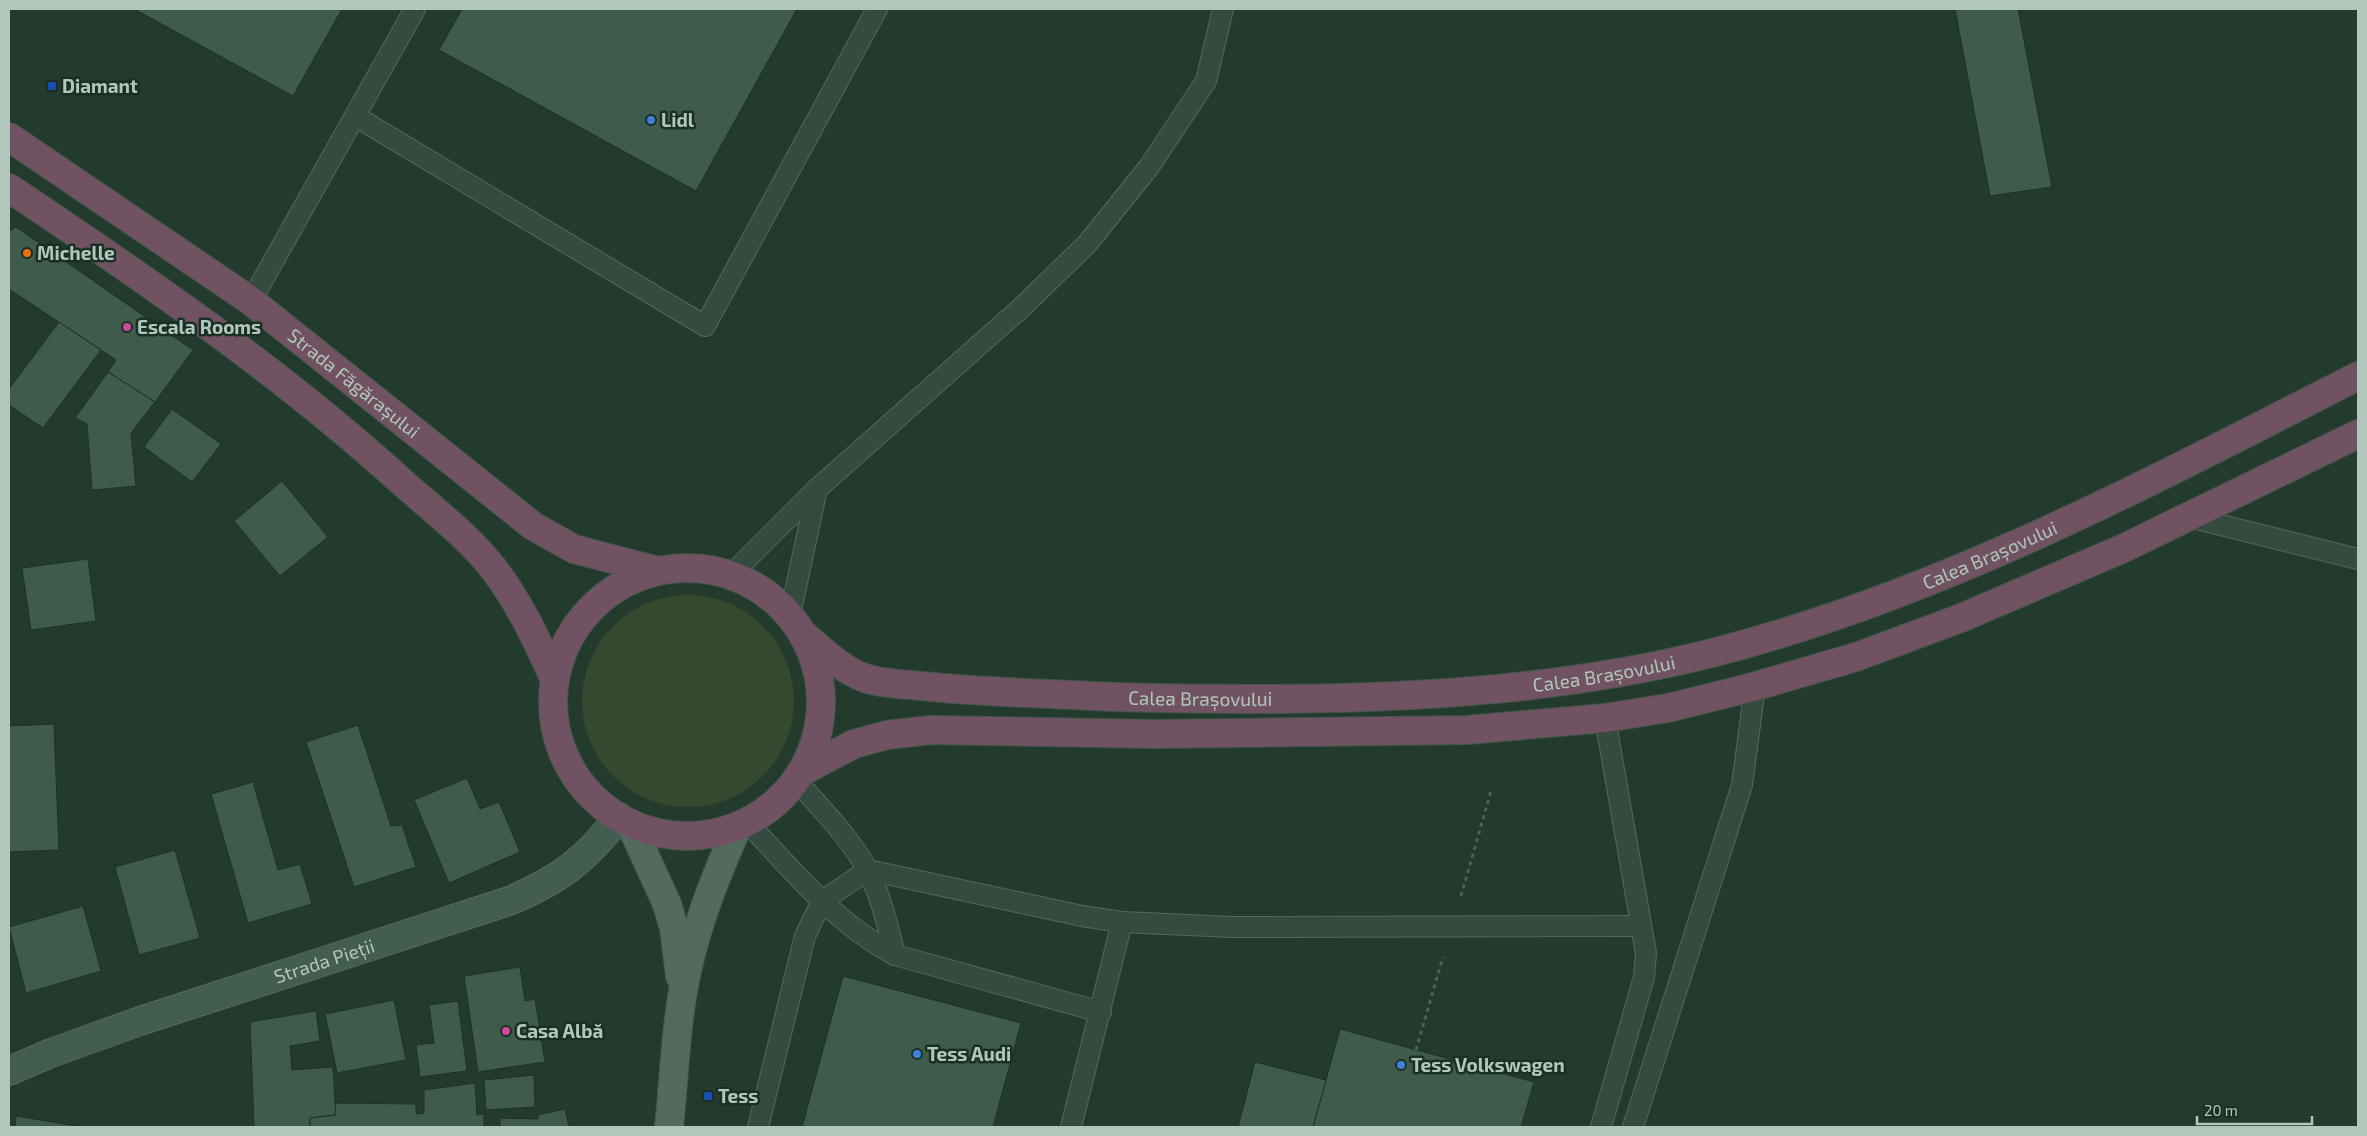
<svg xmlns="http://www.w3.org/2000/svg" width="2367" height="1136" font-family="'Exo 2',sans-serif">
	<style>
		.green { fill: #34492d }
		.building { fill: #3e5b4b; stroke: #1d3226 }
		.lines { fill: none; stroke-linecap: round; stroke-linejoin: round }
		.lane-casing { stroke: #54695d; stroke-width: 22 }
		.secondary-casing { stroke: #54695d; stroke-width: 30 }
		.primary-casing { stroke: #42574b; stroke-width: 30 }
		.highway-casing { stroke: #41564a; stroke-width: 30 }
		.path { stroke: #4e644f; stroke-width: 3; stroke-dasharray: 4 4; stroke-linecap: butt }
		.lane { stroke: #364b3f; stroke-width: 20 }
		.secondary { stroke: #435e50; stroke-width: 28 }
		.primary { stroke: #536b5e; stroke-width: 28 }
		.highway { stroke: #715263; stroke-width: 28 }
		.transit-dot { fill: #1a4fb4; stroke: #1b3024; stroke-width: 2 }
		.shop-dot { fill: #3f7fe0; stroke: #1b3024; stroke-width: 2 }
		.food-dot { fill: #e8710a; stroke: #1b3024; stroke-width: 2 }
		.hotel-dot { fill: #d1479c; stroke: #1b3024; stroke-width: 2 }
		.labels { text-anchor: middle; stroke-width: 5; stroke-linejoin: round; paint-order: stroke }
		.poi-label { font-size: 19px; font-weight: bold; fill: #b1c7bb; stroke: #1b3024; text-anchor: start }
		.street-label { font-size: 19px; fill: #b1c7bb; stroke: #1b3024 }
	</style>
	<rect width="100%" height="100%" fill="#223b2d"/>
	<circle class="green" cx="688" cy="701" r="106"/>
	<g class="building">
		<polygon points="134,9 342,9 293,96"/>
		<polygon points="462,9 797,9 696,191 439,50"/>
		<polygon points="1955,9 2018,9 2052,187 1990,196"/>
		<polygon points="16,227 193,350 155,402 108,372 116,360 9,289 9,231"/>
		<polygon points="59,322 101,350 43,428 9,405 9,389"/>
		<polygon points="108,372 155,402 131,433 136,486 92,490 87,424 75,418"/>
		<polygon points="172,409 221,444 192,482 144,447"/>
		<polygon points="282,481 328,537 280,576 234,521"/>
		<polygon points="88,559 96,621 31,630 22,568"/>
		<polygon points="54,724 59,850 9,852 9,726"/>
		<polygon points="358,725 391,826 402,825 416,867 354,887 306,742"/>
		<polygon points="467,778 480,809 499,802 520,852 449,883 414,800"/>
		<polygon points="253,782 278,870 300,864 312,904 248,923 211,794"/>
		<polygon points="175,850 200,938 139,955 115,867"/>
		<polygon points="83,906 101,971 26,993 9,927"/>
		<polygon points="520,967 525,1001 535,999 545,1062 478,1072 464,976"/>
		<polygon points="843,976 1021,1023 993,1127 802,1127"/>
		<polygon points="394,1000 406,1060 337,1073 325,1014"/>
		<polygon points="458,1001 467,1071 420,1077 416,1045 434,1043 429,1005"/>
		<polygon points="316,1011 320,1041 290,1046 292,1070 333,1067 336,1115 310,1118 310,1127 254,1127 250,1022"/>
		<polygon points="1340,1029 1534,1082 1521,1127 1313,1127"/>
		<polygon points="1255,1062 1326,1080 1313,1127 1238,1127"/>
		<polygon points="534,1075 535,1107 486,1110 484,1080"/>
		<polygon points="475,1083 477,1115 484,1114 484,1127 310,1127 310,1118 336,1115 335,1103 416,1104 416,1114 424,1113 424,1090"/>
		<polygon points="565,1109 569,1127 500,1127 500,1118 538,1119 538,1115"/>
		<polygon points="16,1116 83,1127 15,1127"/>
	</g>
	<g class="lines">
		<g class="lane-casing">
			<g id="lane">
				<polyline points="355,116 705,326 877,9"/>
				<polyline points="251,301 415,9"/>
				<polyline points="2189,517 2358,559"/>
				<polyline points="731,575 817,489 1021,308 1087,244 1149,167 1206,81 1223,9"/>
				<polyline points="790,615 817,489"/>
				<path d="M796,780C821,809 850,837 868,871C881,896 888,927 895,955"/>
				<path d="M747,822C793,871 835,923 895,955L1101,1012"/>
				<polyline points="758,1127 805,936 822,901 868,870 1082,916 1122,922 1232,927 1641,926"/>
				<polyline points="1071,1127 1122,922"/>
				<polyline points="1601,1127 1644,977 1646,953 1605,718"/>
				<polyline points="1633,1127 1742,785 1755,687"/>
			</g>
		</g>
		<g class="secondary-casing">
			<g id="secondary">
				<path id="s1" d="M9,1071L51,1053L140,1021L509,901C561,879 584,861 619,817"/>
			</g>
		</g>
		<g class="primary-casing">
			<g id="primary">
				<polyline points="630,823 667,904 674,928 680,976"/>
				<path d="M669,1127C674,1082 675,1035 683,991C693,933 714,879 738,826"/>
			</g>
		</g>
		<g class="highway-casing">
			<g id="highway">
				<path id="s2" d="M9,137L251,301L533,526L574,549L658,571"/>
				<path d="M9,188C145,279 281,372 402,482C432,509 468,536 493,568C520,603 537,641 555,680"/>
				<circle cx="687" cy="702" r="134"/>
				<path id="s3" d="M805,636C823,651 842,670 865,678C882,684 903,684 922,686C978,692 1036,693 1093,696C1153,699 1213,699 1273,699C1420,698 1569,689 1712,653C1940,595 2150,482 2358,376"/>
				<polyline points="801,772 854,744 887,735 930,730 1157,734 1467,730 1605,718 1668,708 1749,688 1856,657 1961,618 2124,548 2358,434"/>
			</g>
		</g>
		<g class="path">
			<polyline points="1461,896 1491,791"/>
			<polyline points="1416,1050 1443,957"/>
		</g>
		<use href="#lane" class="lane"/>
		<use href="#secondary" class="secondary"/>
		<use href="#primary" class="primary"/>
		<use href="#highway" class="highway"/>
	</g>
	<g class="transit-dot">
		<rect x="47" y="81" width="10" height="10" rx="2.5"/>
		<rect x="703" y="1091" width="10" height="10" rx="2.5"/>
	</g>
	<g class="shop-dot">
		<circle cx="651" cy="120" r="5"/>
		<circle cx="917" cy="1054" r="5"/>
		<circle cx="1401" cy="1065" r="5"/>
	</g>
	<circle class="food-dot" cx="27" cy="253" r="5"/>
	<g class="hotel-dot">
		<circle cx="127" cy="327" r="5"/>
		<circle cx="506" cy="1031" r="5"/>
	</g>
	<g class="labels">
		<g class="poi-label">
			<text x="62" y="93">Diamant</text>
			<text x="661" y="127">Lidl</text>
			<text x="37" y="260">Michelle</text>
			<text x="137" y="334">Escala Rooms</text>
			<text x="516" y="1038">Casa Albă</text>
			<text x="927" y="1061">Tess Audi</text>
			<text x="1411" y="1072">Tess Volkswagen</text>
			<text x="718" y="1103">Tess</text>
		</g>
		<g class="street-label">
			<text dy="7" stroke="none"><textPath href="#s2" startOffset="424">Strada Făgărașului</textPath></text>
			<text dy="7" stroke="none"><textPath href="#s3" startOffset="1220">Calea Brașovului</textPath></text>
			<text dy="7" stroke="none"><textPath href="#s3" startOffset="815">Calea Brașovului</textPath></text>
			<text dy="7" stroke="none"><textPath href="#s3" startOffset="410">Calea Brașovului</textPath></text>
			<text dy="7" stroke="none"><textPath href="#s1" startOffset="334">Strada Pieții</textPath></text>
		</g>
	</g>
	<rect width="2367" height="1136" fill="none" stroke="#b1c7bb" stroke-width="20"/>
	<path d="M2197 1116v8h115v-8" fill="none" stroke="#b1c7bb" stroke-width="2.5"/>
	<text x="2204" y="1116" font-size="15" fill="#b1c7bb" stroke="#1b3024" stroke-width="4" paint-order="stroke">20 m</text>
</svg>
